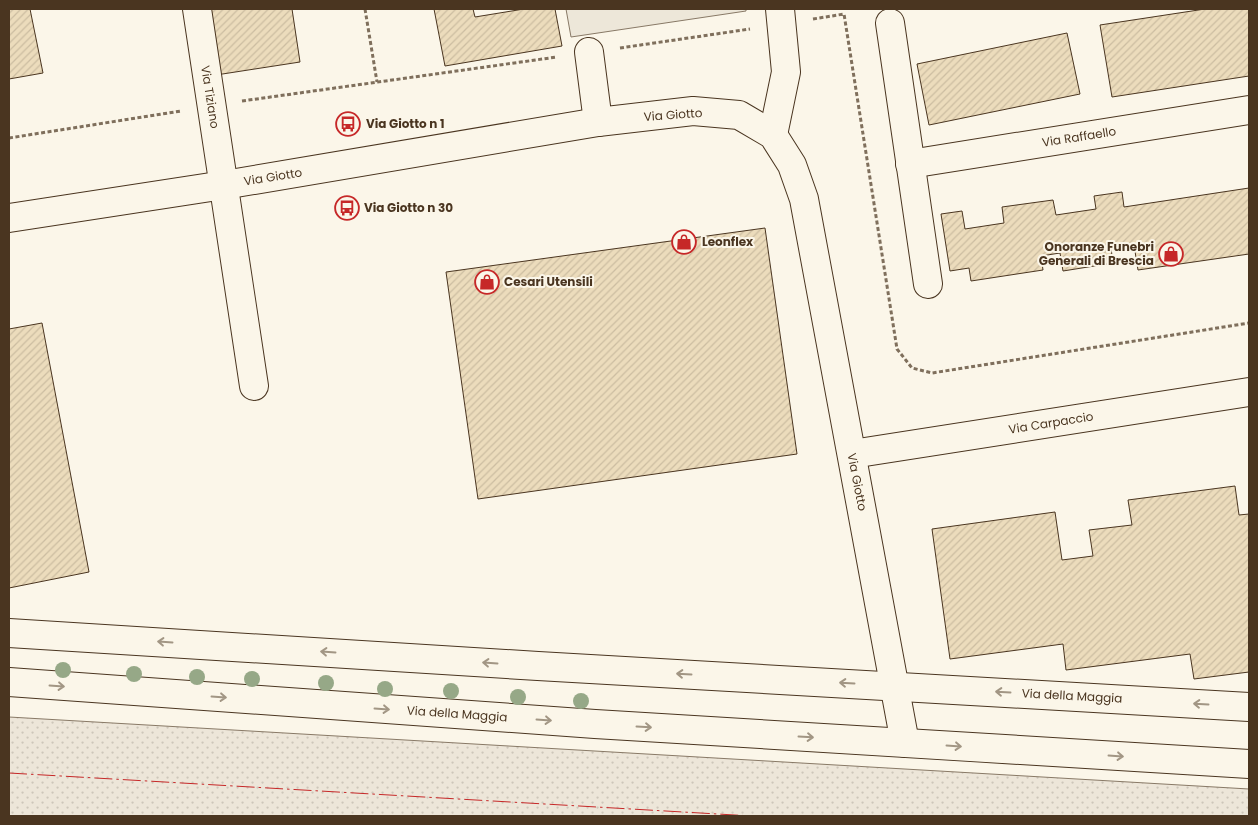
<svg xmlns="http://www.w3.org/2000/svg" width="1258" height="825" font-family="Poppins,sans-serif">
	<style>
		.park { fill: url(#park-dots); stroke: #887966 }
		.parking { fill: #ede7d9; stroke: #887966 }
		.building { fill: url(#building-hatch); stroke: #4a3520 }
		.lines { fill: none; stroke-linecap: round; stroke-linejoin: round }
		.street-casing { stroke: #4a3520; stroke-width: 30 }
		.secondary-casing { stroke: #4a3520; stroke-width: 30 }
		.path { stroke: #7f6f5c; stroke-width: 3; stroke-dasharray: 4 2.5; stroke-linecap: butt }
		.street { stroke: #fbf6e9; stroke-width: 28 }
		.secondary { stroke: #fbf6e9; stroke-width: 28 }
		.power { stroke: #c62828; stroke-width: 1; stroke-dasharray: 18 4 2.5 4; stroke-linecap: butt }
		.tree { fill: #96a887 }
		.oneway { stroke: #a29684 }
		.labels { text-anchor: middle; stroke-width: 4; stroke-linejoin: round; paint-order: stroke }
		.street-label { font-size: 12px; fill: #4a3520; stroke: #fbf6e9 }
		.poi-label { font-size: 12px; font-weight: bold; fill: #4a3520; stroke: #fbf6e9; text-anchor: start }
	</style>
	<defs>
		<pattern id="park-dots" width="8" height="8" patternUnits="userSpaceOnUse" patternTransform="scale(1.25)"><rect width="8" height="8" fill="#ede6d9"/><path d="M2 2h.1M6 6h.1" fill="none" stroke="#cdc6ba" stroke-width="1.8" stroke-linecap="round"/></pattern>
		<pattern id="building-hatch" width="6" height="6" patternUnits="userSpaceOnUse" patternTransform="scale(1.25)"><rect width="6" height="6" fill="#ecdcbc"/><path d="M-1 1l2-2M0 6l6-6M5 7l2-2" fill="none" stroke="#ccbda1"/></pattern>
	</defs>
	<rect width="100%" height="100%" fill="#fbf6e9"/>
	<polygon class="park" points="9,717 1249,789 1249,816 9,816"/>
	<polygon class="parking" points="566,9 746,9 746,11 571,37"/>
	<g class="building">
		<polygon points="9,9 30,9 43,73 9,79"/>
		<polygon points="206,9 292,9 300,62 216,75"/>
		<polygon points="434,9 473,9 475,17 524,9 555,9 562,46 445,66"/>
		<polygon points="1205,9 1249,9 1249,76 1112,97 1100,25"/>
		<polygon points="1067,33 1080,94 929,125 917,64"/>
		<polygon points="1249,188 1249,254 1138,270 1134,245 1111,248 1113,263 1063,271 1060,253 1041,256 1043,270 971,281 969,268 950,271 941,214 962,211 965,229 1004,223 1002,207 1053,200 1056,215 1096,209 1094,196 1122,192 1124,207"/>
		<polygon points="765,228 797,454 478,499 446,272"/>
		<polygon points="42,323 89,572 9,588 9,329"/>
		<polygon points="1235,486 1239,515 1249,514 1249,672 1194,679 1190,654 1066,670 1063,644 950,659 932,529 1055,512 1062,560 1093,556 1089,530 1132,525 1128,500"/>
	</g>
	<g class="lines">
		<g class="street-casing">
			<g id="street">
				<polyline points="197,9 254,386"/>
				<polyline points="890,23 928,284"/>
				<polyline points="589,52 598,122"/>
				<polyline points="773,135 786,72 780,9"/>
				<polyline points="910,164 1249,110"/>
				<polyline points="9,218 224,185 598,122 693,111 739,115 773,135 792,165 804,199 905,743"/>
				<polyline points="852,454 1249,392"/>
			</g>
		</g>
		<g class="secondary-casing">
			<g id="secondary">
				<polyline points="9,633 538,666 1249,707"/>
				<polyline points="9,682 595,724 1249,764"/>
			</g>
		</g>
		<g class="path">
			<polyline points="365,9 377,82"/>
			<polyline points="813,19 844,14 897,349 912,368 932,373 1249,323"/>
			<polyline points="620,48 750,29"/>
			<polyline points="242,101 557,57"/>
			<polyline points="9,138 181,111"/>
		</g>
		<use href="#street" class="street"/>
		<use href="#secondary" class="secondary"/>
		<polyline class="power" points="9,773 752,816"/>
	</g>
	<g class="tree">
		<circle cx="63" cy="670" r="8"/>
		<circle cx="134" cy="674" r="8"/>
		<circle cx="197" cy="677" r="8"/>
		<circle cx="252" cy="679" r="8"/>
		<circle cx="326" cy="683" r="8"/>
		<circle cx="385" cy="689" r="8"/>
		<circle cx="451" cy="691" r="8"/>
		<circle cx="518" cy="697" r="8"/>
		<circle cx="581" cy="701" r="8"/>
	</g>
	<defs><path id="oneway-shaft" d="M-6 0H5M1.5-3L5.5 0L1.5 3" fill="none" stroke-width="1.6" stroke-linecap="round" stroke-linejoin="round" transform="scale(1.25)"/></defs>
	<g class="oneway">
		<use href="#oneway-shaft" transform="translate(165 642) rotate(-176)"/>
		<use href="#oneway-shaft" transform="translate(328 652) rotate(-176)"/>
		<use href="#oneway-shaft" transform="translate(490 663) rotate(-176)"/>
		<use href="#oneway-shaft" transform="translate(684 674) rotate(-177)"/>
		<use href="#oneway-shaft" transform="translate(847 683) rotate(-177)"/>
		<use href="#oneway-shaft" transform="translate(57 686) rotate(4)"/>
		<use href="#oneway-shaft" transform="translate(1003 692) rotate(-177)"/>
		<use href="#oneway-shaft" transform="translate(219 697) rotate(4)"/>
		<use href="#oneway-shaft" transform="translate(1201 704) rotate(-177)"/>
		<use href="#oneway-shaft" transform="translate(382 709) rotate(4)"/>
		<use href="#oneway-shaft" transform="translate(544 720) rotate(4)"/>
		<use href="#oneway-shaft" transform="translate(644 727) rotate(3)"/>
		<use href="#oneway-shaft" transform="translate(806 737) rotate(3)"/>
		<use href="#oneway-shaft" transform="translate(954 746) rotate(4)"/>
		<use href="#oneway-shaft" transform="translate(1116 756) rotate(4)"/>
	</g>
	<defs>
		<g id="bus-ring" transform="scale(1.25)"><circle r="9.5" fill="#fbf6e9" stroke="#c62828" stroke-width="1.5"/><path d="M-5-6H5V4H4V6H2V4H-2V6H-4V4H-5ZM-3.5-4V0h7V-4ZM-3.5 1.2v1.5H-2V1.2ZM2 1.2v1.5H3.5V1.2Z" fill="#c62828"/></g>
		<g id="shop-ring" transform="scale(1.25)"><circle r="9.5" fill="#fbf6e9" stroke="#c62828" stroke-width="1.5"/><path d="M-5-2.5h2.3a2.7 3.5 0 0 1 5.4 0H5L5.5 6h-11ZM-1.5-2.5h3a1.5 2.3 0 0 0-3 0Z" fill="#c62828"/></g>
	</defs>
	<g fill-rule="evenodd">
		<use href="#bus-ring" x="348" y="124"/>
		<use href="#bus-ring" x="347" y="208"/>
		<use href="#shop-ring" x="684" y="242"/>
		<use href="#shop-ring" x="1171" y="254"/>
		<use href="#shop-ring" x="487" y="282"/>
	</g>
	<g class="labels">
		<g class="street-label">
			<text transform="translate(210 97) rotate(81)" y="4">Via Tiziano</text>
			<text transform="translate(673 115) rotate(-4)" y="4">Via Giotto</text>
			<text transform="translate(1079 137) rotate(-9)" y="4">Via Raffaello</text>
			<text transform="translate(273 177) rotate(-9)" y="4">Via Giotto</text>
			<text transform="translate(1051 423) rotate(-9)" y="4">Via Carpaccio</text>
			<text transform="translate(857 482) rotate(79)" y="4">Via Giotto</text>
			<text transform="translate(1072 696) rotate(3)" y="4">Via della Maggia</text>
			<text transform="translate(457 714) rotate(4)" y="4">Via della Maggia</text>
		</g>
		<g class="poi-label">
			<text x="366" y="128">Via Giotto n 1</text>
			<text x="364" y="212">Via Giotto n 30</text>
			<text x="702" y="246">Leonflex</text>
			<text x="1154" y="251" text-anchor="end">Onoranze Funebri<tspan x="1154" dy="14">Generali di Brescia</tspan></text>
			<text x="504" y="286">Cesari Utensili</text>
		</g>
	</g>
	<rect width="1258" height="825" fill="none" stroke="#4a3520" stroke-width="20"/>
</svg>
